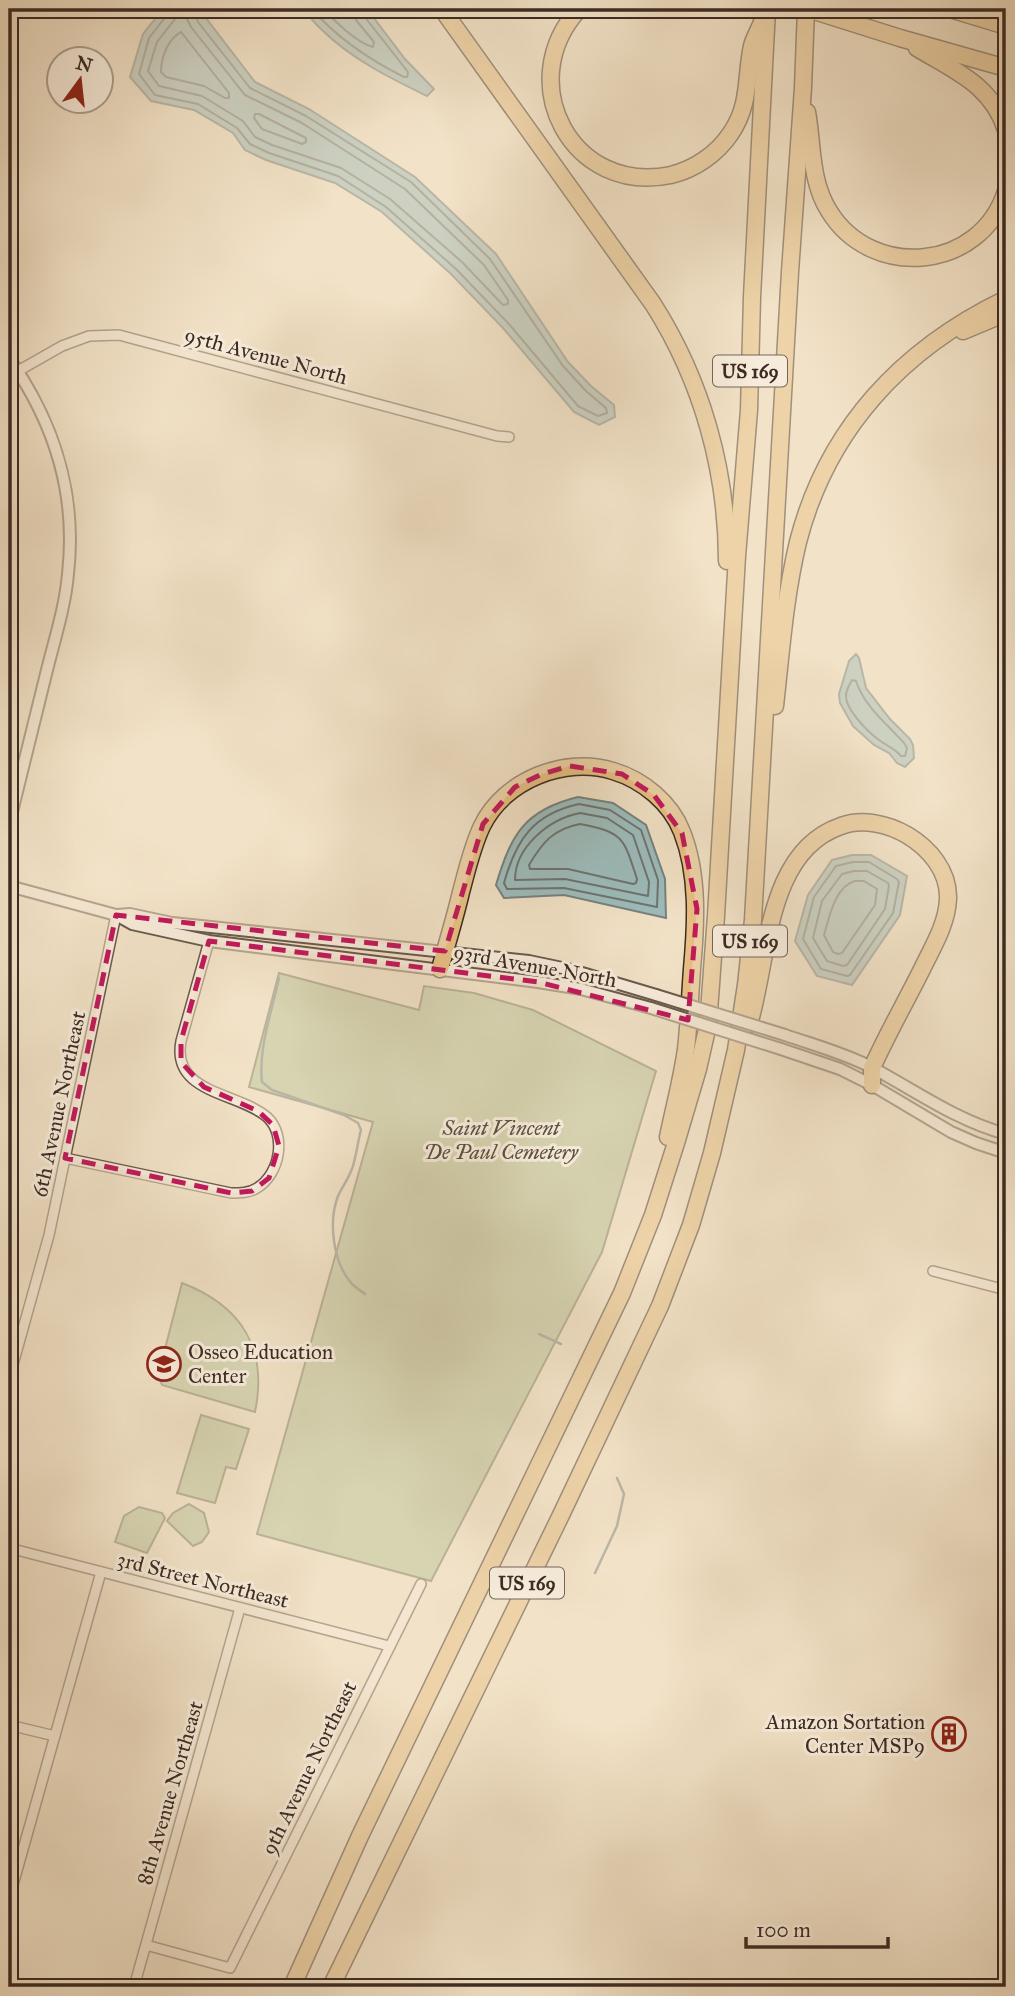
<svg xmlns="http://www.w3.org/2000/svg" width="1015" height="1996" font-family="'IM FELL Great Primer',serif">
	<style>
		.green { fill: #b5c49a; stroke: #78785e; stroke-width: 2 }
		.water { fill: #9dbcbc; stroke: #76827f; stroke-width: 2 }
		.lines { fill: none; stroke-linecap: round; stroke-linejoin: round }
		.shore { stroke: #6c7470; stroke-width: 2 }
		.stream { stroke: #76827f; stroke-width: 2.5 }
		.minor-casing { stroke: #6a594c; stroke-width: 12 }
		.tertiary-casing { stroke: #6a594c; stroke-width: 14 }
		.motorway-casing { stroke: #3c2b23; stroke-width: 19 }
		.minor { stroke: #f7ecdb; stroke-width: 9 }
		.tertiary { stroke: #f7ecdb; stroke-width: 10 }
		.motorway { stroke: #e9c184; stroke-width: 16 }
		.tertiary-bridge-casing { stroke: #6a594c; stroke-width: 14; stroke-linecap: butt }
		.tertiary-bridge { stroke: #f7ecdb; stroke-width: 10 }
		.marked { fill: none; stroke: #c2185b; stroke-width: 5; stroke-dasharray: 14 9; stroke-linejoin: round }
		.labels { text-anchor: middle; stroke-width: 6; stroke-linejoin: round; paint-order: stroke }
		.shield { fill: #f7ecdb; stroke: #74655a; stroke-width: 2 }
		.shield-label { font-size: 19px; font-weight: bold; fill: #3c2b23 }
		.street-label { font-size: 21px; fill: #3c2b23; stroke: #f7ecdb }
		.park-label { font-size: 21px; font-style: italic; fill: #5a5141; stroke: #f7ecdb }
		.poi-label { font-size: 21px; fill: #3c2b23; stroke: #f7ecdb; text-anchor: start }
	</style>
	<rect width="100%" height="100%" fill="#f2e2c7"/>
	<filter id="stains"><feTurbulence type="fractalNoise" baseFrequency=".00286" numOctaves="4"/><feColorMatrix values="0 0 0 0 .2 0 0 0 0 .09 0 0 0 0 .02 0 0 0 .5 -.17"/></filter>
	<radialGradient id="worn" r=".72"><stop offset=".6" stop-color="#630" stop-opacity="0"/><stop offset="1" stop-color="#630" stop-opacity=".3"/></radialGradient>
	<g class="green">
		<polygon points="279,973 419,1010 424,986 474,993 533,1010 656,1071 602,1252 431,1581 257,1534 373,1122 249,1087"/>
		<path d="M182,1283C242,1306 268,1349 255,1412L162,1385L158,1376Z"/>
		<polygon points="201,1415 249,1429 236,1469 226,1467 215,1503 177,1493"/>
		<polygon points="189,1504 204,1513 209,1532 202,1542 193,1546 167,1521 173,1513"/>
		<polygon points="139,1507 162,1513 165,1518 147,1553 115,1542 124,1516"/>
	</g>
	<g class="water">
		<polygon points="163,9 199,9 255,82 309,109 415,177 496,254 568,362 591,386 614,405 615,417 599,425 574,412 503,328 451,274 382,212 335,183 266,160 245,150 233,133 194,110 151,101 130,77 143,34"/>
		<path d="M303,9H367L405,59L434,89L427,96C390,78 351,59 321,29C314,23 309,15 303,9Z"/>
		<polygon points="856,654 859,658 866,688 890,719 910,739 913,745 914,758 905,767 897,763 889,753 874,745 853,726 840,703 839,694 849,661"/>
		<path d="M578,797L613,803L646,825L665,879L666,918L564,895L504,898L496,885C511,835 524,810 578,797Z"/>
		<polygon points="852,855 871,855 907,876 900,915 852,985 817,976 795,941 808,895 832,860"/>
	</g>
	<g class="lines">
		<g class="shore">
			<polyline points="168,9 167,15 149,38 139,74 155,95 198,104 237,128 250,144 269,153 338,176 386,207 456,269 508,323 578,406 598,416 607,413 606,408 586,391 563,366 490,259 411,182 306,116 250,88 198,22 193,9"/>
			<polyline points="177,9 175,19 157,42 148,71 159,86 202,96 243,121 255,137 272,145 341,168 390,199 462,262 503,305 508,304 508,300 484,265 405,189 302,123 245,95 191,27 186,17 185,9"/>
			<path d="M312,9C337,38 370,60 404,77H407L408,72L364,16L362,9"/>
			<path d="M324,9C334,21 357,43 373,47L374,42L356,20L354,9"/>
			<path d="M181,32L229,93V98H225L204,86L166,77L161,72C161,57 168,39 181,32Z"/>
			<polygon points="255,114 259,114 306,138 306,142 302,144 262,129 254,118"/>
			<path d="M852,680L856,681C864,706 887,724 904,743L907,748L905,756H901C894,748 887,746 879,740C868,732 845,709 846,695C846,690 850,684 852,680Z"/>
			<path d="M579,804L610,810L641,830L658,880L657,907L564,888L507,889L504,883C516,840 533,814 579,804Z"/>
			<path d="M580,813L607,818L633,835L649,882L648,896L565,879L515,880C515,847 549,819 580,813Z"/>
			<path d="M580,824C624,832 624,839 637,879L636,883L633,884L568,869H530L529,865C542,843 553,829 580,824Z"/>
			<polygon points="853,862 869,862 897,879 899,882 893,913 850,975 847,976 821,969 803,939 814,897 836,866"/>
			<polygon points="854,871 867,871 888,883 889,886 885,909 847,965 843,966 827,961 813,938 822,901 842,874"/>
			<path d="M855,881H864L877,889L875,905L842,953L838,954L833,952L824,935C829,918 835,886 855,881Z"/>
		</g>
		<g class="stream">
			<path d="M279,978C272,1012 258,1048 262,1082L272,1090L344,1115L358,1123L361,1130C358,1141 357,1151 354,1162C352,1174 343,1185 338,1196C328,1222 333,1263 352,1284C356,1288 361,1291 365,1294"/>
			<polyline points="539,1334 561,1344"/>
			<polyline points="595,1573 617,1526 624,1494 617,1478"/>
		</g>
		<g class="minor-casing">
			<g id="minor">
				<polyline points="18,371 62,346 89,336 119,335 497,436 509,437"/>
				<path d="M65,1158L231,1193C240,1193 249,1193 257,1188C280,1174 287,1135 267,1117C238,1092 171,1094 181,1041L209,941"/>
				<polyline points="933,1271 1006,1290"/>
				<polyline points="9,1379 49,1235 116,915"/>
				<polyline points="9,1548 389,1646"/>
				<polyline points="9,1725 55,1736"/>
				<polyline points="9,1899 101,1572"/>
				<polyline points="146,1945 230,1968 421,1584"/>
				<polyline points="134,1987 240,1608"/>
			</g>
		</g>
		<g class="tertiary-casing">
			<g id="tertiary">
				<path d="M9,358C55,424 77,494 68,574C65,608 54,641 46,674C34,724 21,774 9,824"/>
				<polyline points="9,886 116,915 132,924 209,941 538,982 581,989 651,1008"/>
				<polyline points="117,915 130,914 172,923 211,927 529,961 572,970 656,995"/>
				<path d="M785,1035C814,1045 844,1053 871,1067C916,1091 957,1121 1006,1134"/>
				<polyline points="781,1049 840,1069 872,1085 951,1132 976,1143 1006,1153"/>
			</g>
		</g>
		<g class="motorway-casing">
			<g id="motorway">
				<path d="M442,9L653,304C702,381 727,470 727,561"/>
				<path d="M579,9C512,82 572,196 671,175C695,169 717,154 731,133C751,103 745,78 752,46C754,38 759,30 762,22"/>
				<polyline points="808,9 900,38 1006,68"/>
				<polyline points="950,9 1006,26"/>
				<path d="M917,48C955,71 992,85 1006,130"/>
				<path d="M807,112C813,145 810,181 829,211C872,281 981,271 1006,191"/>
				<polyline points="963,331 1006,313"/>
				<path d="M775,706C781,652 785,596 798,542C827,429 902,349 1006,299"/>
				<path d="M440,969C447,943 455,918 461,892C467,870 472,847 482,826C504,780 565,756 613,771C643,780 671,803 682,832C699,875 696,925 692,969C690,996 689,1023 686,1049C682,1078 674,1108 668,1137"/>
				<path d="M749,1024C769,960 765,852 841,826C862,818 888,824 907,835C929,848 949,871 948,899C947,922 935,943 925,963C908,998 888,1032 872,1068V1085"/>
				<polyline points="292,1987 360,1836 622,1293 653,1215 676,1143 698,1069 708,1025 716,916 737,556 749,410 752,297 767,9"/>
				<polyline points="331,1987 561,1515 660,1306 691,1225 712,1153 736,1050 746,985 753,920 790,272 803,88 806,9"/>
			</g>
		</g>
		<use href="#minor" class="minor"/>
		<use href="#tertiary" class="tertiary"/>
		<use href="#motorway" class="motorway"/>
		<g class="tertiary-bridge-casing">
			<g id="tertiary-bridge">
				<polyline points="656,995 785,1035"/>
				<polyline points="651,1008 781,1049"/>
			</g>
		</g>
		<use href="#tertiary-bridge" class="tertiary-bridge"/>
	</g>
	<path d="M0 0H1015V1996H0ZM570,766L622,774L654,795L682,833L697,909L688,1020L538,982L209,941L181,1041V1062L204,1087L258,1111L273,1125L279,1146L269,1178L252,1191L231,1193L65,1158L116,915L445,951L483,824L515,787L542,774Z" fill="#f2e2c7" fill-opacity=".55" fill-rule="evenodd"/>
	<path class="marked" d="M570,766L622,774L654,795L682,833L697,909L688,1020L538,982L209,941L181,1041V1062L204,1087L258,1111L273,1125L279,1146L269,1178L252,1191L231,1193L65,1158L116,915L445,951L483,824L515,787L542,774Z"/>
	<defs>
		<g id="school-ring" transform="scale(1.75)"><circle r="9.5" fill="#f7ecdb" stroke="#8f2418" stroke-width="1.5"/><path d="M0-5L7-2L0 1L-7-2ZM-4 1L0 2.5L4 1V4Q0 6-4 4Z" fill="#8f2418"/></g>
		<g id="building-ring" transform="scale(1.75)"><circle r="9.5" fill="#f7ecdb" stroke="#8f2418" stroke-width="1.5"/><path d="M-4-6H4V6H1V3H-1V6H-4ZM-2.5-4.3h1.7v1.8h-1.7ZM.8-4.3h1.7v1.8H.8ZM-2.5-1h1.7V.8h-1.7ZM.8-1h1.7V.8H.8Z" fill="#8f2418"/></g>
	</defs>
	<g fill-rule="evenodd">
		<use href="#school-ring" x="164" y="1364"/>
		<use href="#building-ring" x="949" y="1734"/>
	</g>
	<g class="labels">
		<g class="shield">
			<rect x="713" y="355.5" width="74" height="31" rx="5"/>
			<rect x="713" y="925.5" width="74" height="31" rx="5"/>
			<rect x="490" y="1567.5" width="74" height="31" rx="5"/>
		</g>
		<g class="shield-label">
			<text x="750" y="378">US 169</text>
			<text x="750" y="948">US 169</text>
			<text x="527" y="1590">US 169</text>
		</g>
		<g class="street-label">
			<text transform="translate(266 356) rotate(15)" y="7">95th Avenue North</text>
			<text transform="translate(535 966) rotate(10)" y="7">93rd Avenue North</text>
			<text transform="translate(59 1104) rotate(-78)" y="7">6th Avenue Northeast</text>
			<text transform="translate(203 1580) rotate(14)" y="7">3rd Street Northeast</text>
			<text transform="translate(309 1768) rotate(-64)" y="7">9th Avenue Northeast</text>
			<text transform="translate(170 1793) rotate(-74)" y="7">8th Avenue Northeast</text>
		</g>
		<g class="park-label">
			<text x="501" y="1135">Saint Vincent<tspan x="501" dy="24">De Paul Cemetery</tspan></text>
		</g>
		<g class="poi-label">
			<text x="188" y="1359">Osseo Education<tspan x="188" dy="24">Center</tspan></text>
			<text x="925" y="1729" text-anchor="end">Amazon Sortation<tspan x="925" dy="24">Center MSP9</tspan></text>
		</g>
	</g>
	<rect width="1015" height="1996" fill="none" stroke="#f2e2c7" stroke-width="35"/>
	<rect x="10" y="10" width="994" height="1975" fill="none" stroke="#3c2b23" stroke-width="3.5"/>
	<rect x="18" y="18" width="980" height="1961" fill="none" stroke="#3c2b23" stroke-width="2"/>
	<g transform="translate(80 80) rotate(15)"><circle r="33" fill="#f7ecdb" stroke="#ac9f91" stroke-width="2"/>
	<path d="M0-5L12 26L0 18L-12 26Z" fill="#8f2418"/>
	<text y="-10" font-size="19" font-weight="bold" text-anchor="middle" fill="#3c2b23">N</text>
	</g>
	<path d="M746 1937v10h142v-10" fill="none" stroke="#3c2b23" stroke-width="3.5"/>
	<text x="756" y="1937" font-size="21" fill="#3c2b23" stroke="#f7ecdb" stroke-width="5" paint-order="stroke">100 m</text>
	<rect width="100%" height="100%" filter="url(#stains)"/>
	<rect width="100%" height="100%" fill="url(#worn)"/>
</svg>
